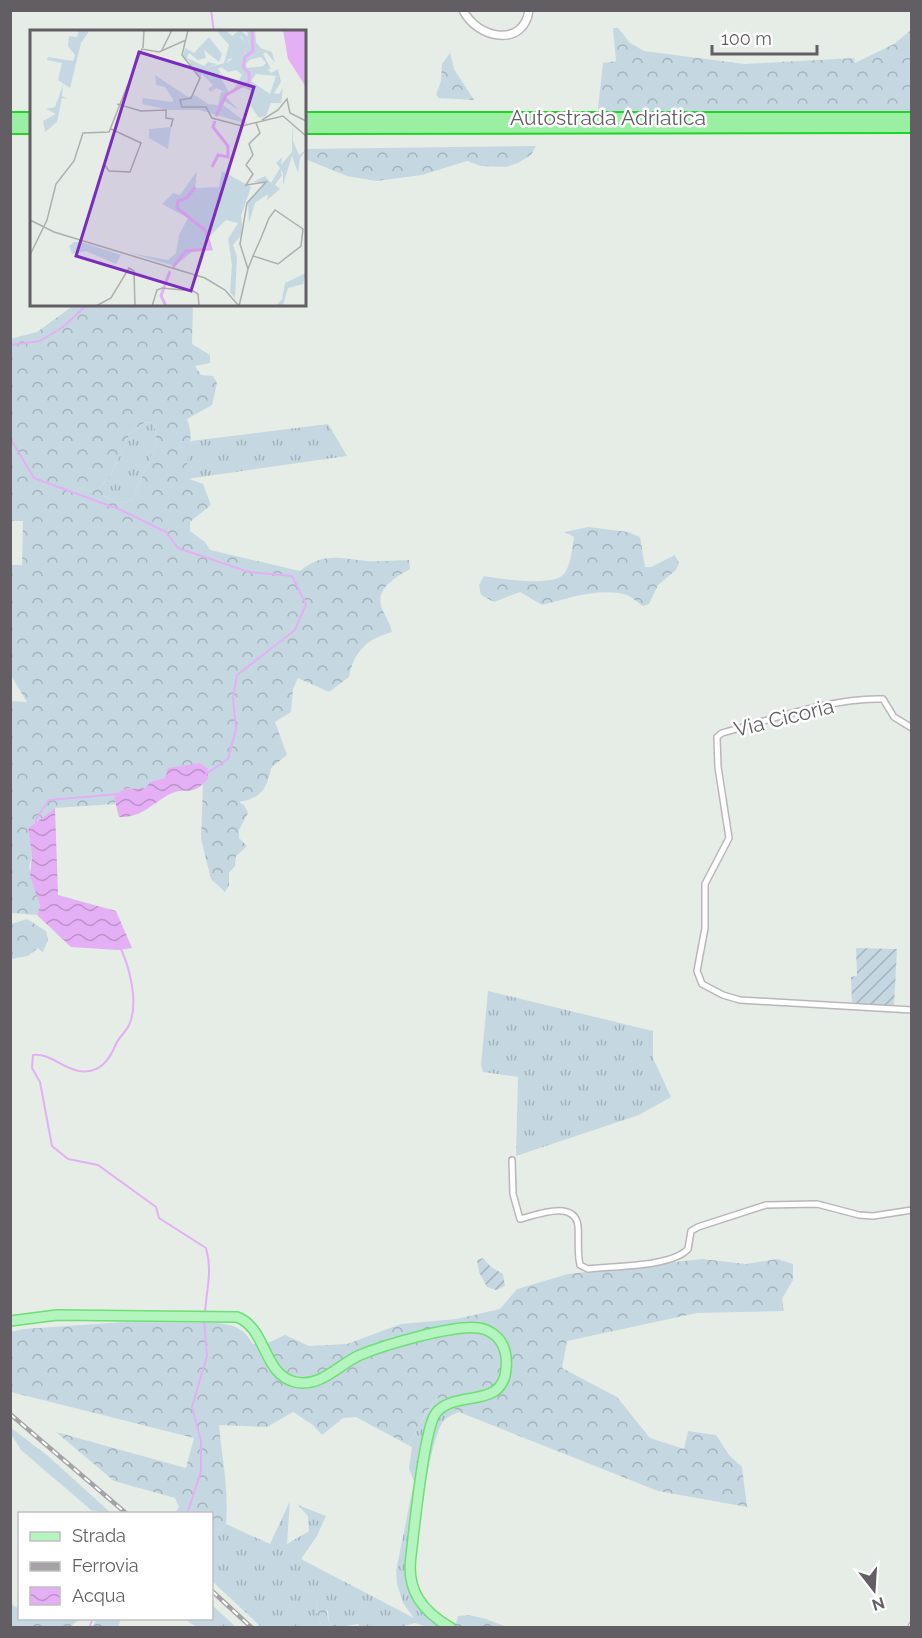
<svg xmlns="http://www.w3.org/2000/svg" width="922" height="1638" font-family="Raleway,sans-serif">
	<style>
		.grass { fill: url(#grass-tufts) }
		.forest { fill: url(#forest-crowns); fill-rule: evenodd }
		.garden { fill: url(#garden-furrows) }
		.water { fill: url(#water-waves) }
		.lines { fill: none; stroke-linecap: round; stroke-linejoin: round }
		.stream { stroke: #e4aff4; stroke-width: 2 }
		.minor-casing { stroke: #bab5ba; stroke-width: 8 }
		.tertiary-casing { stroke: #bab5ba; stroke-width: 10 }
		.primary-casing { stroke: #6ddf73; stroke-width: 12 }
		.motorway-casing { stroke: #1ed523; stroke-width: 14 }
		.minor { stroke: #fff; stroke-width: 5 }
		.tertiary { stroke: #fff; stroke-width: 7 }
		.primary { stroke: #b3f4bf; stroke-width: 9 }
		.motorway { stroke: #9aefa2; stroke-width: 10 }
		.rail-casing { stroke: #a4a2a5; stroke-width: 4.5 }
		.rail { stroke: #fff; stroke-width: 2; stroke-dasharray: 7; stroke-linecap: butt }
		.labels { text-anchor: middle; stroke-width: 5; stroke-linejoin: round; paint-order: stroke }
		.street-label { font-size: 21px; fill: #635d64; stroke: #fff }
		.inset-river { fill: none; stroke: #e4aff4; stroke-width: 3 }
		.inset-road { fill: none; stroke: #adafae; stroke-width: 1.5 }
		.view { fill: #7b2cbf; fill-opacity: 0.15; stroke: #7b2cbf; stroke-width: 3 }
		.inset-edge { fill: none; stroke: #635d64; stroke-width: 3 }
	</style>
	<defs>
		<pattern id="grass-tufts" width="24" height="20" patternUnits="userSpaceOnUse" patternTransform="scale(1.5)"><rect width="24" height="20" fill="#c5d8e2"/><path d="M3 7l-1-3M5 7V3M7 7l1-3M15 17l-1-3M17 17v-4M19 17l1-3" fill="none" stroke="#a4b2bb"/></pattern>
		<pattern id="forest-crowns" width="20" height="18" patternUnits="userSpaceOnUse" patternTransform="scale(1.5)"><rect width="20" height="18" fill="#c5d8e2"/><path d="M2 6a3 3 0 1 1 6 0M12 15a3 3 0 1 1 6 0" fill="none" stroke="#a4b2bb"/></pattern>
		<pattern id="garden-furrows" width="10" height="10" patternUnits="userSpaceOnUse" patternTransform="scale(1.5)"><rect width="10" height="10" fill="#c5d8e2"/><path d="M-1 1l2-2M0 10L10 0M9 11l2-2" fill="none" stroke="#a4b2bb"/></pattern>
		<pattern id="water-waves" width="16" height="10" patternUnits="userSpaceOnUse" patternTransform="scale(1.5)"><rect width="16" height="10" fill="#e4aff4"/><path d="M0 5q4-4 8 0t8 0" fill="none" stroke="#bc92c9"/></pattern>
	</defs>
	<rect width="100%" height="100%" fill="#e5ede6"/>
	<g class="grass">
		<polygon points="145,422 154,423 157,443 132,500 119,503 104,496 100,487 110,477 130,433"/>
		<polygon points="328,424 347,456 187,479 186,464 191,441"/>
		<polygon points="488,991 653,1031 653,1058 671,1097 639,1115 516,1156 518,1077 483,1072 481,1065"/>
		<path d="M438,1398L459,1412C452,1415 445,1417 441,1425C429,1447 410,1560 417,1583C422,1603 436,1617 456,1623L455,1627H427L415,1623L400,1627H360L358,1624L341,1627L329,1622L328,1611L317,1601L316,1611L322,1627H261L212,1581V1533L226,1524L270,1544L290,1501L287,1544L309,1531L308,1516L298,1505L326,1516L317,1536L301,1559L414,1618L403,1603L397,1584L396,1571L414,1482L409,1468L412,1447L408,1445C419,1429 425,1411 438,1398Z"/>
		<polygon points="10,1427 48,1456 111,1513 91,1510 21,1450 11,1434"/>
		<polygon points="212,1605 236,1627 197,1627 184,1619 212,1618"/>
	</g>
	<g class="forest">
		<polygon points="613,28 618,28 630,43 644,51 744,64 854,58 855,63 894,44 911,30 911,113 600,115 598,108 603,63 616,61"/>
		<polygon points="450,53 454,69 474,100 439,98 436,95 441,81 442,64"/>
		<polygon points="536,146 531,155 518,163 506,167 481,166 467,161 422,175 376,181 347,176 305,159 305,149"/>
		<path d="M74,305H193L192,344L210,355V363L195,366L201,375L213,376L217,383L212,405L187,419C196,442 185,456 187,478L203,484L211,505L190,522V531L205,542L210,550L300,571C323,552 339,558 367,561C380,562 395,560 409,560L410,569C398,576 376,588 381,605C383,614 390,621 392,632C367,639 354,651 349,677L329,692L298,678L293,689L291,712L275,722L287,755L271,768C267,789 261,798 239,802L244,805L248,813L239,830V838L247,846L236,856L235,866L229,873V885L225,892L211,879L201,839L203,784L208,779L165,778L146,788L123,789L115,797V804L55,808L28,828L32,856L29,867L40,907L37,915L12,913L11,701L27,702L10,674L11,565H22L23,521H11L10,339L37,332ZM145,422L154,423L157,443L132,500L119,503L104,496L100,487L110,477L130,433Z"/>
		<path d="M588,527L628,532L640,537L645,567H651L675,555L679,563L676,570L658,585L649,604L643,606C638,603 632,597 627,595C601,587 566,599 542,605L520,592L494,602L481,595L479,585L484,576C500,579 553,587 564,574C571,565 572,548 574,537L565,532Z"/>
		<polygon points="27,919 46,931 48,940 43,952 38,948 28,956 11,959 11,924"/>
		<path d="M702,1259L746,1264L777,1259L793,1264V1280L782,1299L784,1311L697,1313L567,1341L562,1368L617,1397L650,1438L684,1449L688,1431L716,1435L729,1455L742,1467L747,1507L658,1491L459,1412L438,1398C424,1411 419,1429 408,1445L356,1417L343,1418L322,1435L313,1425L293,1412L267,1427L219,1425C222,1458 229,1490 226,1524L212,1533V1514L175,1513L179,1507L175,1498L114,1481L56,1432L186,1468L194,1438L11,1392L10,1332L24,1329L125,1322L218,1323C235,1325 244,1329 253,1344L270,1342L285,1335L309,1346L347,1344L401,1324L456,1319L500,1309L517,1289L568,1274Z"/>
		<polygon points="324,1600 329,1622 341,1627 322,1627 316,1611 317,1601"/>
		<polygon points="10,1603 19,1609 20,1618 80,1619 70,1627 11,1627"/>
		<polygon points="469,1615 486,1619 507,1627 455,1628 458,1616"/>
		<polygon points="96,1619 96,1618 121,1619 118,1627 93,1627"/>
	</g>
	<g class="garden">
		<polygon points="856,948 897,949 894,1006 852,1004 851,977 857,976"/>
		<polygon points="483,1258 491,1267 503,1274 505,1286 496,1290 487,1287 479,1272 477,1260"/>
	</g>
	<g class="water">
		<path d="M200,763L208,769V779C191,798 187,786 170,794C151,804 142,818 119,817L114,797L123,789L146,788L150,782L165,778L168,768Z"/>
		<polygon points="55,808 58,895 116,911 132,948 118,950 71,947 37,915 40,906 30,875 32,856 28,828"/>
	</g>
	<g class="lines">
		<g class="stream">
			<polyline points="211,10 214,32"/>
			<polyline points="10,345 40,341 63,327 88,304"/>
			<polyline points="10,438 34,478 121,510 166,532 178,548 249,572 292,576 306,604 295,630 237,675 233,698 236,729 228,759 206,774"/>
			<polyline points="36,825 36,819 49,800 119,794"/>
			<path d="M121,949C130,969 139,1004 129,1025C126,1032 119,1037 116,1044C109,1061 99,1074 79,1071C62,1068 50,1053 33,1055L32,1068L40,1082L52,1146L68,1159L98,1165L156,1207L159,1218L206,1248C213,1272 206,1290 205,1314"/>
			<polyline points="187,1514 201,1471 201,1441 192,1407 207,1356 204,1320"/>
			<polyline points="89,1628 93,1618"/>
		</g>
		<g class="minor-casing">
			<g id="minor">
				<path d="M912,728L894,717L883,699C833,697 771,720 722,733L717,737L718,767L729,838L705,884V928L697,971L702,984L723,995L740,1000L912,1010"/>
				<path d="M512,1160L513,1194L520,1219C536,1215 575,1199 578,1226C579,1239 577,1252 580,1265L588,1269C612,1266 672,1267 688,1249L691,1231L698,1227L766,1205L817,1204L859,1215L873,1216L912,1210"/>
				<polyline points="911,1628 912,1625"/>
			</g>
		</g>
		<g class="tertiary-casing">
			<path id="tertiary" d="M463,10C477,39 524,48 529,10"/>
		</g>
		<g class="primary-casing">
			<path id="primary" d="M10,1321L57,1315L237,1317C267,1328 263,1375 295,1382C321,1388 339,1364 360,1355C384,1345 455,1324 479,1328C487,1329 497,1335 501,1342C506,1350 507,1360 506,1369C503,1410 455,1389 436,1413C424,1428 414,1531 411,1556C406,1590 422,1611 451,1628"/>
		</g>
		<g class="motorway-casing">
			<g id="motorway">
				<polyline points="10,118 32,118"/>
				<polyline points="304,118 912,118"/>
				<polyline points="10,128 32,128"/>
				<polyline points="304,128 912,127"/>
			</g>
		</g>
		<use href="#minor" class="minor"/>
		<use href="#tertiary" class="tertiary"/>
		<use href="#primary" class="primary"/>
		<use href="#motorway" class="motorway"/>
		<g class="rail-casing">
			<g id="rail">
				<polyline points="10,1414 127,1514"/>
				<polyline points="212,1591 252,1628"/>
			</g>
		</g>
		<use href="#rail" class="rail"/>
	</g>
	<g class="labels">
		<g class="street-label">
			<text x="608" y="125">Autostrada Adriatica</text>
			<text transform="translate(784 718) rotate(-14)" y="7">Via Cicoria</text>
		</g>
	</g>
	<g transform="translate(30 30)">
		<rect width="276" height="276" fill="#e5ede6"/>
		<path d="M212,6L219,9L218,14L242,22L245,33L236,22L233,24L241,39H230L236,33L231,27L219,30L224,25L216,21L213,26L198,29L205,16L214,14ZM179,7L192,24L189,32L174,20L176,28L168,30L159,23L157,28L174,36L178,32L187,34L177,38L167,36L153,27L155,18L164,23ZM173,39L182,49L188,43L200,64L186,58L182,63L184,58L181,62L178,59L183,55L172,44L162,69L169,49L166,41L173,42ZM141,97L138,119L119,108V99Z" fill="#c5d8e2"/>
		<path d="M49,0H60L51,13L40,58L28,50L32,33L17,30L18,27L43,31L45,25L38,16L39,6L47,7ZM186,0H196L202,6L210,0L218,7L217,1L225,0L226,12L233,21L218,15L219,9L210,6L216,16H205L196,34L205,26H213L218,19L225,24L216,34L217,38L235,36L241,43L248,39L251,52L244,63L249,64L253,58L251,73H241L236,86L229,88L220,75L221,61L212,57L216,53L203,60L212,45L206,40L198,42L191,37L188,39L195,48L190,43L183,49L174,40L171,43L159,38L160,30L177,38L194,33L199,15ZM226,44L246,46L240,64L221,51ZM125,45L158,67L165,65L178,74L188,75L191,62L197,61L196,67L209,80L194,71L192,74L218,94L169,80H139L112,74L113,68L142,72L143,69L135,57L126,55ZM33,55L32,66L38,69L32,68L27,92L15,102L13,91L26,84L16,79L25,77ZM262,91L263,111L269,125L276,120L270,128L268,143L262,126L253,155V143L250,140L252,145L245,155L250,159L237,170L238,164L225,173L219,193L218,172L236,153L223,152L235,146L241,153L250,138L246,133L252,127L251,135L262,122ZM167,141L165,158L189,157L192,141L221,157L211,186L213,203L203,215L207,227L205,268L200,262L202,235L198,209L208,193L196,190L179,207L182,219L163,221L145,236L100,223L138,230L146,223L149,205L158,188L132,174L143,163L150,165ZM44,212H51L91,225L86,234L56,221L42,224L39,216ZM276,243L273,254L258,258L253,275L246,276L252,269L255,253Z" fill="#c5d8e2" fill-rule="evenodd"/>
		<path d="M253,0H276V57L258,29Z" fill="#e4aff4"/>
		<path class="inset-river" d="M186,86L196,65L219,52V43L213,37L215,27L223,21L222,0M182,137L188,125L198,127V116L183,97L185,91M143,237L156,221L181,219L175,200L147,178L148,171L157,168L165,157M136,276L131,266L140,241"/>
		<path class="inset-road" d="M158,0L152,25L170,48L161,68L150,70L152,77H176L182,88L212,96L253,86L276,106M113,18L114,0M132,20L142,0M87,74L111,81L136,80V88L143,89L141,97M232,90L248,80L257,69L260,83L276,91M74,134L79,141L100,142L111,113L81,99M0,190L24,202L175,248L195,260L209,276M0,225L17,190L26,154L44,131L53,103L79,102L112,19L129,22L156,10M218,239L210,214L217,173L236,152L216,155L223,144L216,135L223,125L219,114L230,103L226,93M66,276L81,268L99,238L104,241L105,276M122,276L127,260L132,258L163,261L168,264L169,276M209,276L218,239L223,226L231,208L239,188L245,180L273,199L271,216L248,234L223,226"/>
		<path class="view" d="M109,22L224,57L161,261L46,226Z"/>
		<rect width="276" height="276" class="inset-edge"/>
	</g>
	<rect width="922" height="1638" fill="none" stroke="#635d64" stroke-width="24"/>
	<rect x="18" y="1512" width="195" height="108" fill="#ffffff" stroke="#c1bec1" stroke-width="1.5"/>
	<rect x="30" y="1532" width="30" height="9" fill="#b3f4bf" stroke="#c1bec1" stroke-width="1.5"/>
	<text x="72" y="1542" font-size="18" fill="#635d64">Strada</text>
	<rect x="30" y="1562" width="30" height="9" fill="#a4a2a5" stroke="#c1bec1" stroke-width="1.5"/>
	<text x="72" y="1572" font-size="18" fill="#635d64">Ferrovia</text>
	<rect x="30" y="1587" width="30" height="18" fill="url(#water-waves)" stroke="#c1bec1" stroke-width="1.5"/>
	<text x="72" y="1602" font-size="18" fill="#635d64">Acqua</text>
	<g transform="translate(874 1590) rotate(163)" stroke="#ffffff" stroke-width="4.5" paint-order="stroke">
	<path d="M0-4.5L10 22L0 15L-10 22Z" fill="#635d64"/>
	<text y="-9" font-size="16" font-weight="bold" text-anchor="middle" fill="#635d64">N</text>
	</g>
	<path d="M712 45v9h105v-9" fill="none" stroke="#635d64" stroke-width="3"/>
	<text x="721" y="45" font-size="18" fill="#635d64" stroke="#ffffff" stroke-width="4.5" paint-order="stroke">100 m</text>
</svg>
